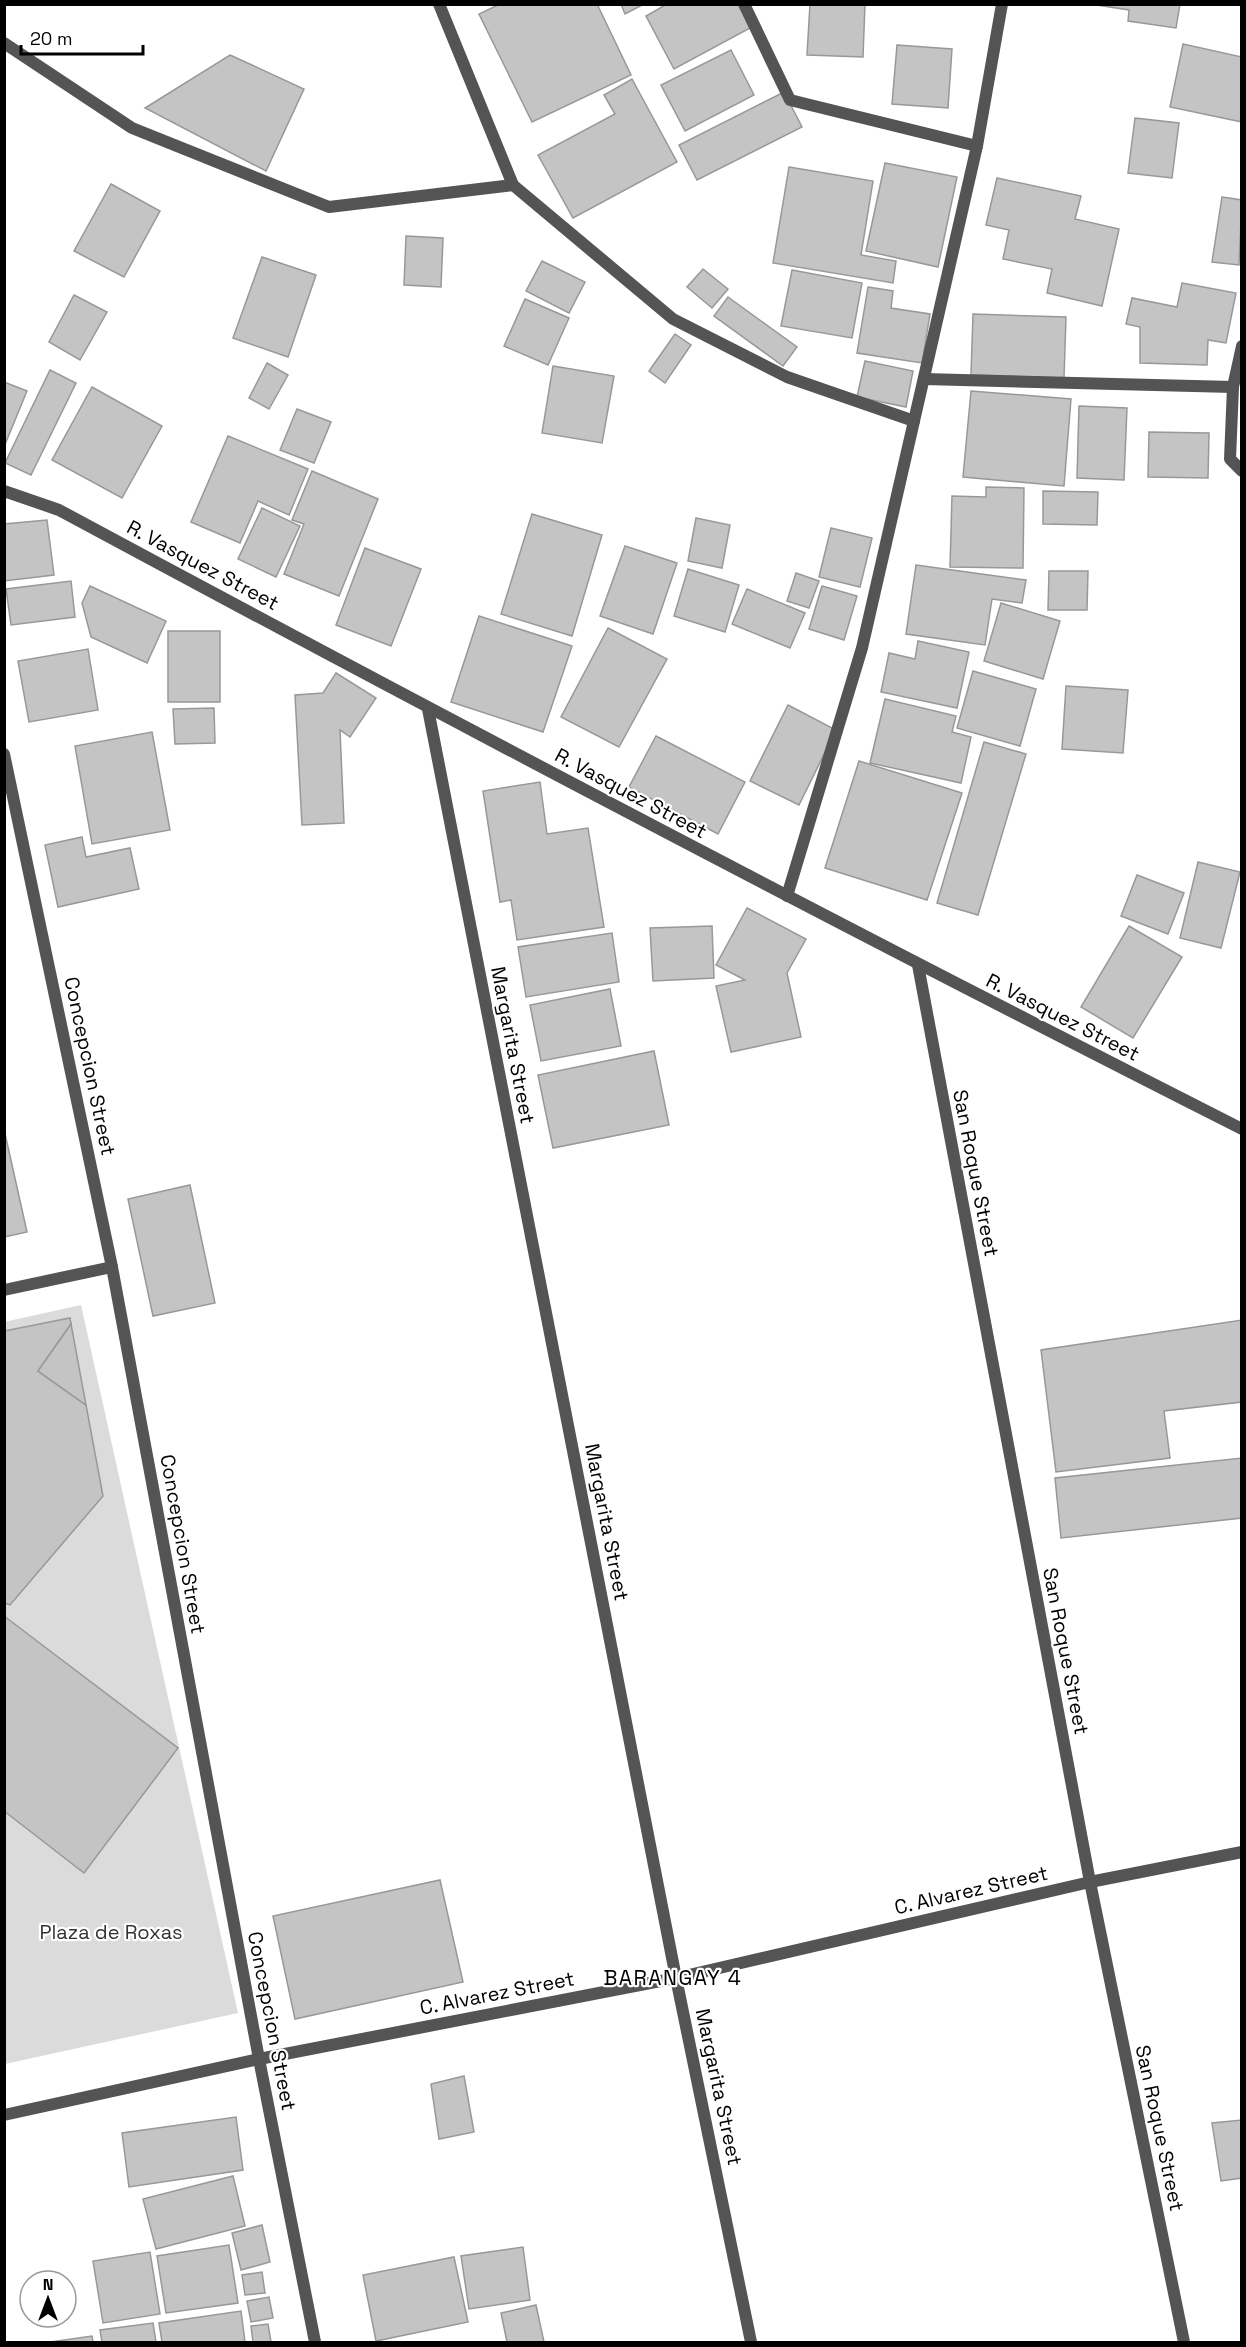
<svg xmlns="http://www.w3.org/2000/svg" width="1246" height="2347" font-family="'Space Grotesk',sans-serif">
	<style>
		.green { fill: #dbdbdb }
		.building { fill: #c4c4c4; stroke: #989898; stroke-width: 1.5 }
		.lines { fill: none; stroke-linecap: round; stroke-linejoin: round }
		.minor { stroke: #545454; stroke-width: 12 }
		.labels { text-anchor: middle; stroke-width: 4.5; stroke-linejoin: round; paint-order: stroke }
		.street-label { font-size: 20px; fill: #000; stroke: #fff }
		.park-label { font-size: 20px; fill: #323232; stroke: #fff }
		.neighbourhood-label { font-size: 21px; letter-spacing: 1.5px; fill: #000; stroke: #fff }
	</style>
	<rect width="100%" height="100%" fill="#fff"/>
	<polygon class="green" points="81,1305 238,2013 5,2064 4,1322"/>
	<g class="building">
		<polygon points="500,4 597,4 631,75 532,122 479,14"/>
		<polygon points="621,4 644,4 625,14"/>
		<polygon points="667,4 740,4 752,27 674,69 646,16"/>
		<polygon points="810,4 865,4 863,57 807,55"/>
		<polygon points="1090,4 1180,4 1176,28 1128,21 1129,10"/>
		<polygon points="1183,44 1242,57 1242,122 1170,107"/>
		<polygon points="897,45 952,49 948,108 892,104"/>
		<polygon points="731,50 754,95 685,131 661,85"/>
		<polygon points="230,55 304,89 266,171 145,108"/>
		<polygon points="632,79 677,162 573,218 538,155 615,114 604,95"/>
		<polygon points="784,92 802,127 697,180 679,145"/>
		<polygon points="1135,118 1179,123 1172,178 1128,173"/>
		<polygon points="885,163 957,177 938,267 866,251"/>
		<polygon points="789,167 873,181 861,255 896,261 893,283 773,263"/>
		<polygon points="997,178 1081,196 1075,219 1119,229 1102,306 1047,293 1052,269 1003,259 1009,230 986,225"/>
		<polygon points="111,184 160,211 124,277 74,251"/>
		<polygon points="1222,197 1242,200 1239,265 1212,262"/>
		<polygon points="406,236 443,238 441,287 404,285"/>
		<polygon points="262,257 316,275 288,357 233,338"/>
		<polygon points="542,261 585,282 569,313 526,291"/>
		<polygon points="703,269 728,289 712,308 687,287"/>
		<polygon points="792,270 862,283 852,338 781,326"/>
		<polygon points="1182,283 1236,293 1226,343 1208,340 1207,365 1140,363 1140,327 1126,324 1132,298 1177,307"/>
		<polygon points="868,287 893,291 891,308 930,314 922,363 857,353"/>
		<polygon points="74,295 107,312 80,360 49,342"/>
		<polygon points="728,297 797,347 783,366 714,316"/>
		<polygon points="525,299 569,318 548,365 504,346"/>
		<polygon points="973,314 1066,317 1064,378 971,375"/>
		<polygon points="675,334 691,345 665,383 649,371"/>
		<polygon points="865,361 913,371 906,407 857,397"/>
		<polygon points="267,363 288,375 269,409 249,398"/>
		<polygon points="553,366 614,376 602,443 542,433"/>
		<polygon points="50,370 76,383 31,475 5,463"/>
		<polygon points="4,382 27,391 4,447"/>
		<polygon points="92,387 162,426 122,498 52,460"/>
		<polygon points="971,391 1071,399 1064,486 963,477"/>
		<polygon points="1079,406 1127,408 1124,480 1077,478"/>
		<polygon points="297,409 331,422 314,463 280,450"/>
		<polygon points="1149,432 1209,433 1208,478 1148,477"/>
		<polygon points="228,436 308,469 289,515 258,501 240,543 191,522"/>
		<polygon points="312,471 378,499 339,596 284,574 304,524 292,520"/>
		<polygon points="986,487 1024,488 1023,568 950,567 952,496 986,497"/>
		<polygon points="1043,491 1098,492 1097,525 1043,524"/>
		<polygon points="262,508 300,526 276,577 238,559"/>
		<polygon points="532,514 602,535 572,636 501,614"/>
		<polygon points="696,518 730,525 722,568 688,561"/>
		<polygon points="47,520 54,575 4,581 4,524"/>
		<polygon points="831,528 872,538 860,587 819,577"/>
		<polygon points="625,546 677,563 653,634 600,616"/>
		<polygon points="365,548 421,569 391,646 336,625"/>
		<polygon points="916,565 1026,580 1022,603 992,599 985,645 906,634"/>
		<polygon points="688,569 739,585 725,632 674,616"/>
		<polygon points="1049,571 1088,571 1087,610 1048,610"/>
		<polygon points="796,573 819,581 809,608 787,601"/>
		<polygon points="71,581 75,617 11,625 6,589"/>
		<polygon points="90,586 166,621 147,663 91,637 82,603"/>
		<polygon points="822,586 857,596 844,640 809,629"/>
		<polygon points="747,589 805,613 790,648 732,624"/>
		<polygon points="1001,603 1060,621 1043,679 984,661"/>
		<polygon points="479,616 572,646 543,732 451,702"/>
		<polygon points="608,628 667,659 619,747 561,717"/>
		<rect x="168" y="631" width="52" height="71"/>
		<polygon points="918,641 969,652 957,708 881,692 889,653 915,659"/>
		<polygon points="88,649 98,710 29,722 18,661"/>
		<polygon points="973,671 1036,689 1020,746 957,728"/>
		<polygon points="336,673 376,698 350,737 340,730 344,823 302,825 295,695 323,693"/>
		<polygon points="1066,686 1128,690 1123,753 1062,749"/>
		<polygon points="885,699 956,716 952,732 971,737 961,783 870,763"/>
		<polygon points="788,705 836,730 799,805 750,781"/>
		<polygon points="214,708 215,743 175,744 173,709"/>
		<polygon points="152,732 170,830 92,844 75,746"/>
		<polygon points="656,736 745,782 718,834 629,787"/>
		<polygon points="984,742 1026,754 978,915 937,903"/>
		<polygon points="859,761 962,793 927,900 825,868"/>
		<polygon points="540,782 547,834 588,828 604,927 517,940 511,900 500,902 483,791"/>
		<polygon points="82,837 86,857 130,848 139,889 58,907 45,845"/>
		<polygon points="1198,862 1240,872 1221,948 1180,938"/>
		<polygon points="1137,875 1184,893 1168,934 1121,916"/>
		<polygon points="747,908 806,939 787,973 801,1037 731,1052 716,986 745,980 716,965"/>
		<polygon points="712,926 714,978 653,981 650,928"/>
		<polygon points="1129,926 1182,957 1133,1038 1081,1007"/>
		<polygon points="612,933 619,982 526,997 518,947"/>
		<polygon points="610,989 621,1046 541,1061 530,1005"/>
		<polygon points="654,1051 669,1125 553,1148 538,1075"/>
		<polygon points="4,1129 27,1232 4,1237"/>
		<polygon points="190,1185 215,1303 153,1316 128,1199"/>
		<polygon points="70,1318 71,1324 38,1371 86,1405 103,1496 10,1605 4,1603 4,1331"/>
		<polygon points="1242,1320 1242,1402 1164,1411 1170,1458 1056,1472 1041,1350"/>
		<polygon points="71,1324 86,1405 38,1371"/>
		<polygon points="1242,1458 1242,1518 1061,1538 1055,1478"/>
		<polygon points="4,1616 178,1748 84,1873 4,1811"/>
		<polygon points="440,1880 463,1982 295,2019 273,1916"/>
		<polygon points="464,2076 474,2132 439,2139 431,2084"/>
		<polygon points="236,2117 243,2170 129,2187 122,2133"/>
		<polygon points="1242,2120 1242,2178 1221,2181 1212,2123"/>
		<polygon points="233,2176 245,2226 156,2249 143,2199"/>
		<polygon points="262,2225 270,2262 241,2270 232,2233"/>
		<polygon points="229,2245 238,2303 166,2313 157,2256"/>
		<polygon points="523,2247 530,2300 469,2309 461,2256"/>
		<polygon points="150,2252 160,2314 103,2323 93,2261"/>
		<polygon points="454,2257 468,2322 376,2341 363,2275"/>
		<polygon points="262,2272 265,2293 245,2295 242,2275"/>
		<polygon points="269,2297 273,2318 251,2322 247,2301"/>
		<polygon points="536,2305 544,2342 507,2342 501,2313"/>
		<polygon points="241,2311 245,2342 162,2342 159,2323"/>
		<polygon points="153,2323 156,2342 102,2342 100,2330"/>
		<polygon points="268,2324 271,2342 253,2342 251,2326"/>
		<polygon points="92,2336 93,2342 50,2342"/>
	</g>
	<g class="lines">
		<g class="minor">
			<polyline points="439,4 513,185 673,319 787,377 914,421"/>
			<polyline points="744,4 790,100 977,146"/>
			<polyline points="4,43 132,128 329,207 513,185"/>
			<polyline points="1242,346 1233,387 1230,459 1242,471"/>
			<polyline points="924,379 1233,387"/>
			<path d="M4,491L59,510C451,721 845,928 1242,1129"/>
			<polyline points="428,709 676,1978 751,2342"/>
			<polyline points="4,754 112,1267 259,2059 315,2342"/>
			<polyline points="787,896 862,648 977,146 1002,4"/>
			<polyline points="918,965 1090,1882 1184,2342"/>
			<polyline points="4,1290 112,1267"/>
			<polyline points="4,2115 259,2059 676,1978 1090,1882 1242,1852"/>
		</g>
	</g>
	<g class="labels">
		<g class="street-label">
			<text transform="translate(203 565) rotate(28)" y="7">R. Vasquez Street</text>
			<text transform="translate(631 793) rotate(28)" y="7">R. Vasquez Street</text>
			<text transform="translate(1063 1017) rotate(27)" y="7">R. Vasquez Street</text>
			<text transform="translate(513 1045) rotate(79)" y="7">Margarita Street</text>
			<text transform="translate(90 1066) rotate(78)" y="7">Concepcion Street</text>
			<text transform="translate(976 1173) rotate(79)" y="7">San Roque Street</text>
			<text transform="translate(607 1522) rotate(79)" y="7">Margarita Street</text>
			<text transform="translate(183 1544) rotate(80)" y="7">Concepcion Street</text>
			<text transform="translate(1066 1651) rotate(79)" y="7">San Roque Street</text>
			<text transform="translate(971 1890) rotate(-13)" y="7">C. Alvarez Street</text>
			<text transform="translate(497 1993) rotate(-11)" y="7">C. Alvarez Street</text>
			<text transform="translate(272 2021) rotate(79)" y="7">Concepcion Street</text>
			<text transform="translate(719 2087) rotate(78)" y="7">Margarita Street</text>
			<text transform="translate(1160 2128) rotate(78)" y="7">San Roque Street</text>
		</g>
		<g class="park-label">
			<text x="111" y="1939">Plaza de Roxas</text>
		</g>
		<g class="neighbourhood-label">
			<text x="673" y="1985">BARANGAY 4</text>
		</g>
	</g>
	<rect width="1246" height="2347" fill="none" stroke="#000000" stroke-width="12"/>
	<g transform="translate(48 2299)"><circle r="28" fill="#ffffff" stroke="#999999" stroke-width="1.5"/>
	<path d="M0-4.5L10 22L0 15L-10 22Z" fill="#000000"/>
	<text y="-9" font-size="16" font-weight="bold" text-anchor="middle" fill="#000000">N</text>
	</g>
	<path d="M21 45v9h122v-9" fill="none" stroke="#000000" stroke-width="3"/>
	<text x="30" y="45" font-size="18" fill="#000000" stroke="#ffffff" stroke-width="4.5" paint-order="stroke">20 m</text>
</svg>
